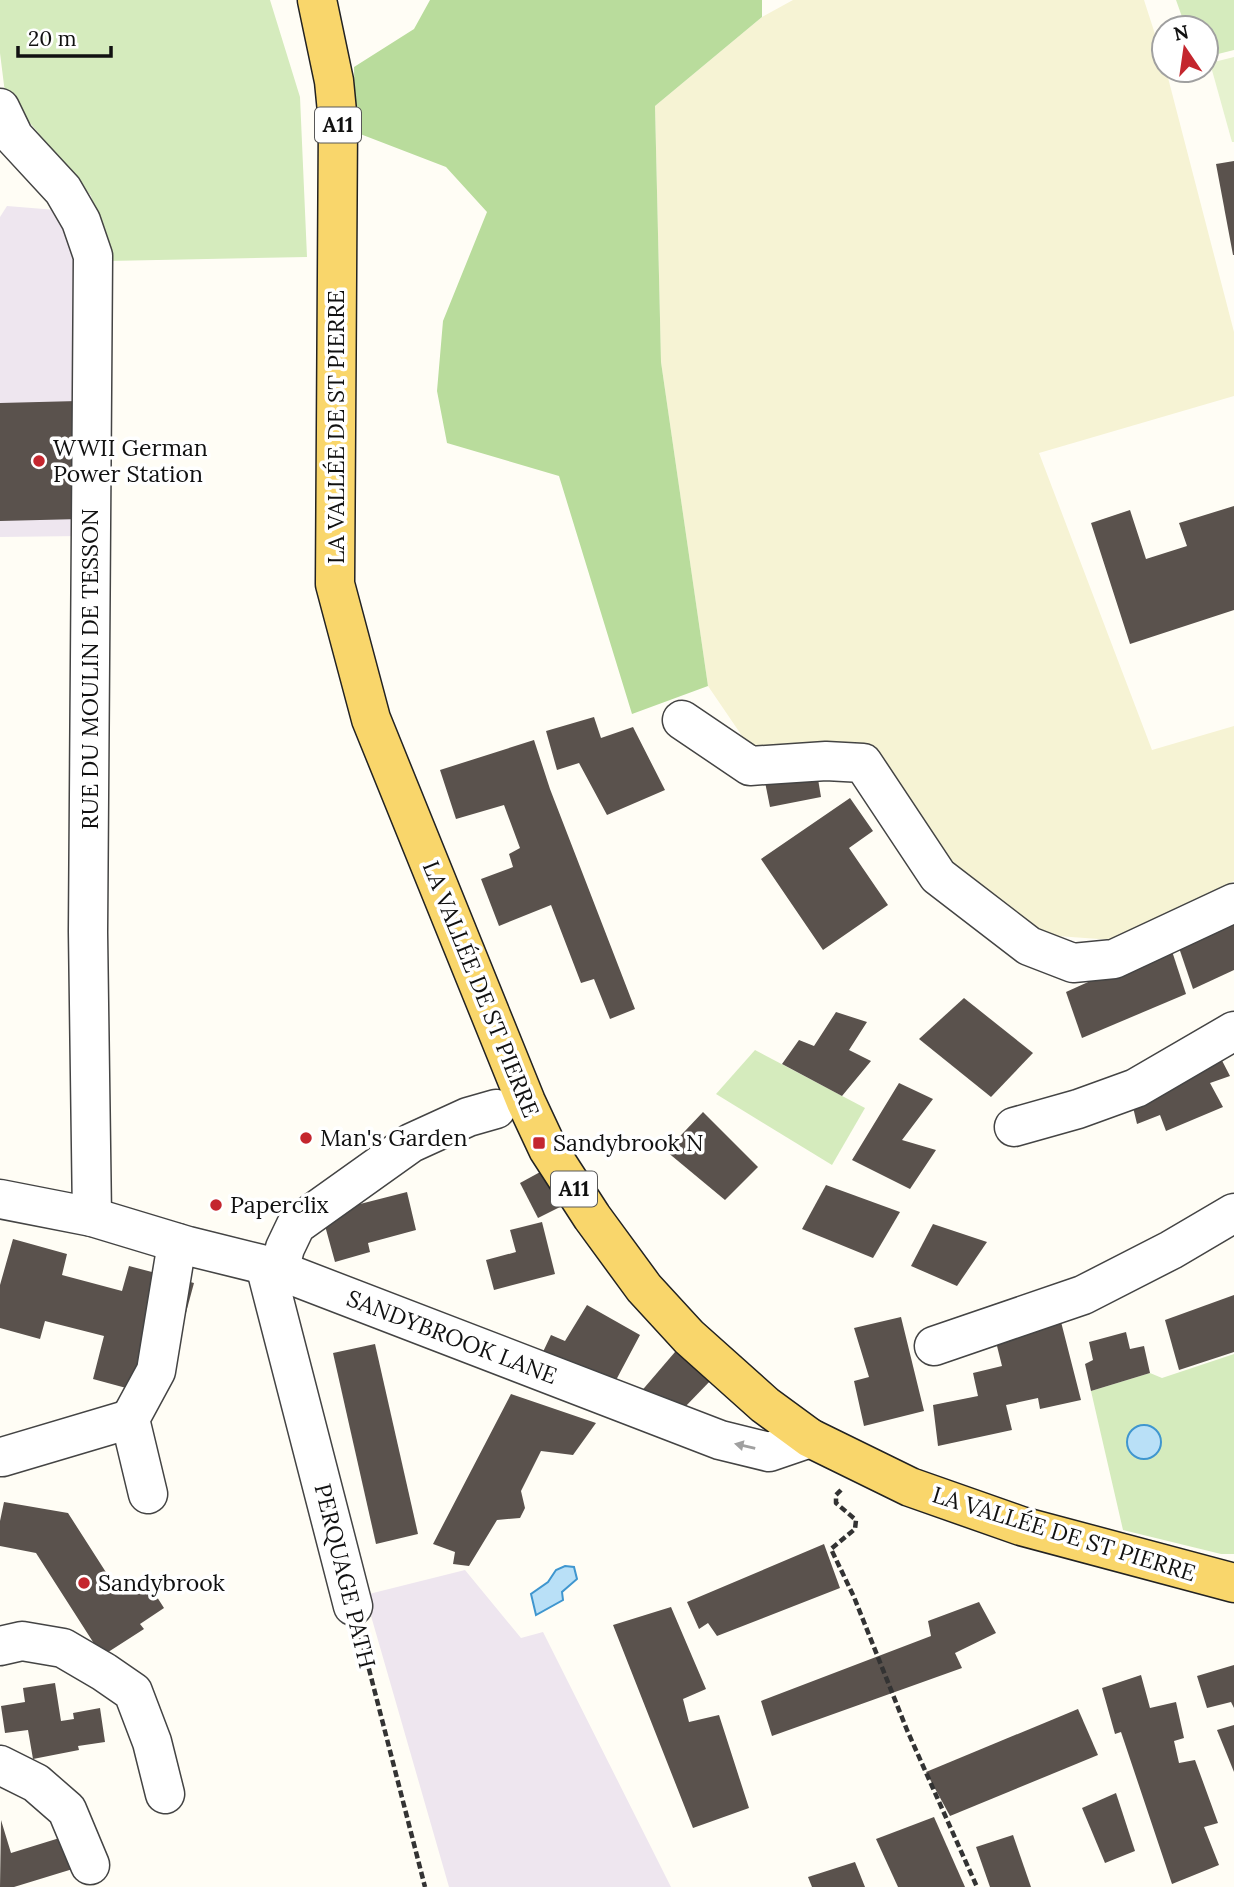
<svg xmlns="http://www.w3.org/2000/svg" width="1234" height="1887" font-family="Lora,serif">
	<style>
		.industrial { fill: #eee6ef }
		.farmland { fill: #f6f3d4 }
		.green { fill: #d5ebbd }
		.forest { fill: #b9dc9c }
		.pitch { fill: #e6f2cf }
		.water { fill: #b9e0f7; stroke: #3f96cf; stroke-width: 2 }
		.building { fill: #5a524d }
		.lines { fill: none; stroke-linecap: round; stroke-linejoin: round }
		.minor-casing { stroke: #444; stroke-width: 41 }
		.major-casing { stroke: #222; stroke-width: 41 }
		.path { stroke: #333; stroke-width: 4.5; stroke-dasharray: 7 3.5; stroke-linecap: butt }
		.minor { stroke: #fff; stroke-width: 38 }
		.major { stroke: #f9d66b; stroke-width: 38 }
		.oneway { fill: #a0a0a0 }
		.poi-dot { fill: #c4262e; stroke: #fff; stroke-width: 2.5 }
		.labels { text-anchor: middle; stroke-width: 7; stroke-linejoin: round; paint-order: stroke }
		.shield { fill: #fff; stroke: #585858; stroke-width: 2 }
		.shield-label { font-size: 21px; font-weight: bold; fill: #111 }
		.street-label { font-size: 23px; fill: #111; stroke: #fff }
		.poi-label { font-size: 23px; fill: #111; stroke: #fff; text-anchor: start }
	</style>
	<rect width="100%" height="100%" fill="#fffdf5"/>
	<g class="industrial">
		<polygon points="7,206 56,210 74,253 81,536 0,537 0,217"/>
		<polygon points="465,1570 521,1638 543,1632 671,1887 449,1887 365,1595"/>
	</g>
	<polygon class="farmland" points="793,0 1144,0 1164,62 1164,70 1166,70 1234,332 1234,396 1039,453 1152,750 1234,726 1234,881 1113,940 1029,934 949,859 869,744 753,752 708,686 661,362 655,106 762,17"/>
	<g class="green">
		<polygon points="0,0 270,0 300,97 307,257 108,261 91,196 5,93 0,53"/>
		<polygon points="1176,0 1234,0 1234,50 1206,57 1206,28 1186,28"/>
		<polygon points="755,1050 865,1108 832,1165 716,1094"/>
		<polygon points="1234,1354 1234,1554 1221,1554 1123,1530 1091,1391 1150,1373 1162,1378"/>
	</g>
	<polygon class="forest" points="430,0 762,0 762,17 655,106 661,362 708,686 632,714 559,476 447,443 437,391 443,321 487,212 446,167 355,132 354,67 414,29"/>
	<polygon class="pitch" points="1234,57 1234,142 1232,142 1210,63"/>
	<g class="water">
		<circle cx="1144" cy="1442" r="17"/>
		<polygon points="565,1566 574,1567 577,1579 562,1592 563,1600 536,1615 531,1594 548,1582 556,1570"/>
	</g>
	<g class="building">
		<polygon points="1234,161 1234,255 1233,255 1216,164"/>
		<polygon points="78,401 80,519 0,521 0,403"/>
		<polygon points="1234,506 1234,610 1130,644 1091,523 1130,510 1146,559 1187,546 1179,523"/>
		<polygon points="594,717 601,738 633,727 665,790 607,815 579,763 557,770 546,731"/>
		<polygon points="534,740 550,789 635,1009 610,1019 594,979 581,983 551,905 499,926 481,879 513,867 509,854 520,848 504,805 456,819 440,770"/>
		<polygon points="817,773 821,797 770,807 765,782"/>
		<polygon points="850,798 873,831 849,848 888,905 823,950 761,859"/>
		<polygon points="1234,910 1234,970 1193,989 1176,939"/>
		<polygon points="1170,945 1186,994 1082,1038 1066,992"/>
		<polygon points="964,998 1033,1053 991,1097 919,1039"/>
		<polygon points="836,1012 867,1022 849,1050 871,1061 842,1096 782,1064 799,1040 814,1046"/>
		<polygon points="1216,1049 1230,1076 1210,1083 1223,1107 1166,1131 1160,1115 1137,1124 1132,1103"/>
		<polygon points="899,1083 933,1099 902,1140 936,1150 910,1189 852,1160"/>
		<polygon points="703,1112 758,1167 725,1200 666,1151"/>
		<polygon points="542,1171 560,1207 538,1218 520,1183"/>
		<polygon points="826,1185 900,1212 873,1258 802,1229"/>
		<polygon points="407,1192 416,1230 368,1243 370,1252 335,1262 319,1204 357,1195 360,1204"/>
		<polygon points="542,1222 555,1274 494,1290 486,1260 516,1252 510,1230"/>
		<polygon points="933,1224 987,1242 957,1286 911,1266"/>
		<polygon points="13,1239 67,1254 62,1275 122,1291 129,1266 194,1283 163,1398 93,1379 104,1336 45,1321 40,1339 0,1328 0,1285"/>
		<polygon points="1234,1295 1234,1352 1179,1370 1165,1320"/>
		<polygon points="587,1305 640,1335 615,1382 542,1354 551,1335 565,1341"/>
		<polygon points="1059,1314 1081,1400 1040,1409 1038,1398 1006,1405 1012,1430 938,1446 933,1405 978,1396 973,1373 1002,1366 993,1330"/>
		<polygon points="901,1317 924,1411 864,1426 854,1381 869,1377 854,1328"/>
		<polygon points="1126,1332 1130,1349 1144,1346 1150,1373 1091,1391 1085,1364 1093,1360 1089,1342"/>
		<polygon points="375,1344 418,1534 376,1544 333,1353"/>
		<polygon points="681,1345 714,1377 682,1410 639,1394"/>
		<polygon points="511,1394 596,1423 573,1455 541,1451 521,1491 525,1508 520,1518 497,1520 469,1566 453,1564 455,1552 433,1544"/>
		<polygon points="4,1502 68,1513 118,1591 143,1575 164,1608 140,1624 144,1629 102,1656 36,1553 0,1546 0,1521"/>
		<polygon points="824,1544 840,1588 717,1636 708,1623 699,1629 687,1602"/>
		<polygon points="979,1602 996,1633 955,1653 962,1668 772,1736 761,1701 931,1636 928,1621"/>
		<polygon points="671,1607 706,1689 683,1699 689,1722 719,1715 749,1808 693,1828 613,1625"/>
		<polygon points="1234,1665 1234,1708 1231,1702 1207,1708 1197,1676"/>
		<polygon points="1141,1675 1150,1708 1176,1702 1184,1738 1174,1741 1179,1763 1195,1760 1218,1823 1204,1827 1219,1865 1172,1884 1121,1732 1115,1734 1102,1688"/>
		<polygon points="55,1683 61,1721 74,1719 73,1713 100,1708 105,1742 78,1746 79,1750 33,1759 28,1730 5,1733 1,1706 25,1702 23,1688"/>
		<polygon points="1078,1709 1098,1755 950,1816 926,1772"/>
		<polygon points="1234,1725 1234,1772 1217,1730"/>
		<polygon points="1116,1793 1135,1851 1105,1863 1082,1808"/>
		<polygon points="934,1817 965,1887 898,1887 876,1839"/>
		<polygon points="1,1820 11,1853 66,1836 76,1868 14,1887 0,1887"/>
		<polygon points="1013,1835 1031,1887 990,1887 976,1847"/>
		<polygon points="855,1862 865,1887 812,1887 808,1877"/>
	</g>
	<g class="lines">
		<g class="minor-casing">
			<g id="minor">
				<polyline points="0,108 14,137 63,190 81,221 93,256 88,932 92,1217"/>
				<polyline points="682,720 750,766 826,761 863,763 938,876 1029,946 1073,963 1114,959 1234,903"/>
				<polyline points="1014,1127 1078,1109 1136,1088 1234,1031"/>
				<polyline points="0,1199 92,1217 188,1246 265,1265 720,1440 769,1452 810,1438"/>
				<polyline points="265,1265 353,1606"/>
				<polyline points="279,1271 285,1248 296,1225 411,1143 468,1117 496,1109"/>
				<polyline points="934,1346 1083,1295 1171,1250 1234,1213"/>
				<polyline points="2,1457 130,1419"/>
				<polyline points="148,1494 130,1419 156,1371 177,1243"/>
				<polyline points="0,1646 22,1641 63,1648 104,1672 133,1692 152,1742 165,1794"/>
				<polyline points="0,1765 36,1783 67,1810 90,1865"/>
			</g>
		</g>
		<g class="major-casing">
			<polyline id="major" points="317,0 334,81 338,122 335,584 371,719 526,1102 548,1149 592,1217 644,1288 689,1337 765,1405 810,1438 910,1487 1021,1526 1234,1583"/>
		</g>
		<g class="path">
			<polyline points="841,1490 836,1495 836,1503 856,1520 855,1529 831,1549 854,1597 907,1730 977,1887"/>
			<polyline points="361,1638 425,1887"/>
		</g>
		<use href="#minor" class="minor"/>
		<use href="#major" class="major"/>
	</g>
	<defs><path id="oneway-solid" d="M-6-.8H1V-3.2L6.5 0L1 3.2V.8H-6Z" transform="scale(1.75)"/></defs>
	<use class="oneway" href="#oneway-solid" transform="translate(745 1446) rotate(-167)"/>
	<g class="poi-dot">
		<circle cx="39" cy="461" r="7"/>
		<circle cx="306" cy="1138" r="7"/>
		<rect x="532" y="1136" width="14" height="14" rx="3.5"/>
		<circle cx="216" cy="1205" r="7"/>
		<circle cx="84" cy="1583" r="7"/>
	</g>
	<g class="labels">
		<g class="shield">
			<rect x="315" y="107.5" width="46" height="35" rx="5"/>
			<rect x="551" y="1171.5" width="46" height="35" rx="5"/>
		</g>
		<g class="shield-label">
			<text x="338" y="132">A11</text>
			<text x="574" y="1196">A11</text>
		</g>
		<g class="street-label">
			<text transform="translate(336 427) rotate(-90)" y="8">LA VALLÉE DE ST PIERRE</text>
			<text transform="translate(90 669) rotate(-90)" y="8">RUE DU MOULIN DE TESSON</text>
			<text transform="translate(481 989) rotate(68)" y="8">LA VALLÉE DE ST PIERRE</text>
			<text transform="translate(452 1337) rotate(21)" y="8">SANDYBROOK LANE</text>
			<text transform="translate(1064 1534) rotate(17)" y="8">LA VALLÉE DE ST PIERRE</text>
			<text transform="translate(345 1576) rotate(76)" y="8">PERQUAGE PATH</text>
		</g>
		<g class="poi-label">
			<text x="53" y="456">WWII German<tspan x="53" dy="26">Power Station</tspan></text>
			<text x="320" y="1146">Man's Garden</text>
			<text x="553" y="1151">Sandybrook N</text>
			<text x="230" y="1213">Paperclix</text>
			<text x="98" y="1591">Sandybrook</text>
		</g>
	</g>
	<g transform="translate(1185 49) rotate(347)"><circle r="33" fill="#ffffff" stroke="#a0a0a0" stroke-width="2"/>
	<path d="M0-5L12 26L0 18L-12 26Z" fill="#c4262e"/>
	<text y="-10" font-size="19" font-weight="bold" text-anchor="middle" fill="#111111">N</text>
	</g>
	<path d="M18 46v10h93v-10" fill="none" stroke="#111111" stroke-width="3.5"/>
	<text x="28" y="46" font-size="21" fill="#111111" stroke="#ffffff" stroke-width="5" paint-order="stroke">20 m</text>
</svg>
